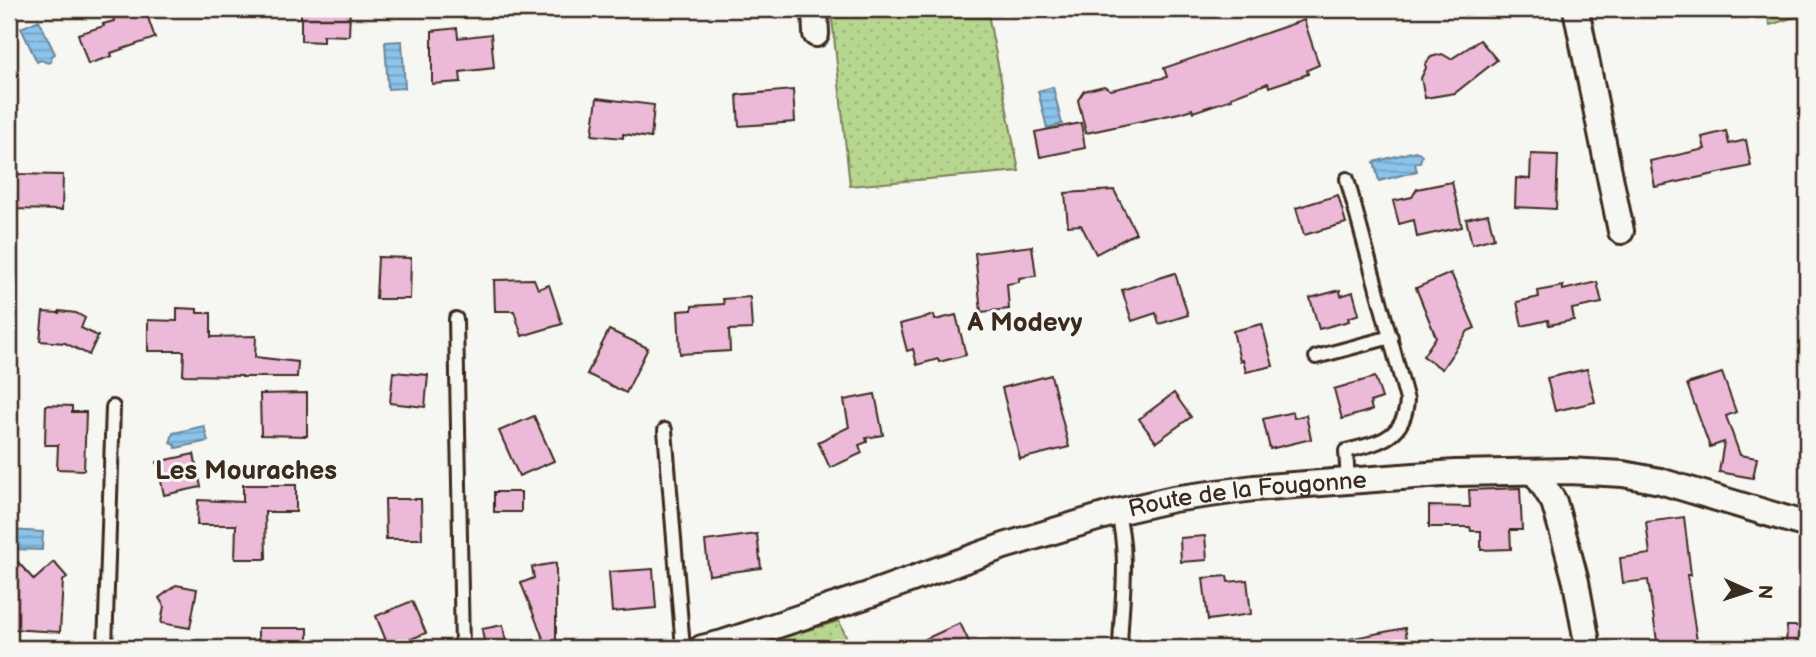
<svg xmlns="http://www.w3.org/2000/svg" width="1816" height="657" font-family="'Balsamiq Sans',sans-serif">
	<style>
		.grass { fill: url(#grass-dots); stroke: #798056; stroke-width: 2 }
		.water { fill: url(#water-rules); stroke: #6b8698; stroke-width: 2 }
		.building { fill: #ecbad8; stroke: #3b2a1e; stroke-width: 2 }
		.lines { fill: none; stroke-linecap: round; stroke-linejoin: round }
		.lane-casing { stroke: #3b2a1e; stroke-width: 18 }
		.street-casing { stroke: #3b2a1e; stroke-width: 30 }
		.lane { stroke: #f6f6f2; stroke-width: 12 }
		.street { stroke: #f6f6f2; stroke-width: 24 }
		.labels { text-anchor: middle; stroke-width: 6; stroke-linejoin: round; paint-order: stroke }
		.street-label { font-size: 24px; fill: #3b2a1e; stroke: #f6f6f2 }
		.neighbourhood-label { font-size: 26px; font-weight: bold; fill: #3b2a1e; stroke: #f6f6f2 }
	</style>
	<defs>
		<pattern id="grass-dots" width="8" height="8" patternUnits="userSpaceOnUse" patternTransform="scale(1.75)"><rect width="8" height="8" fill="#b7d68f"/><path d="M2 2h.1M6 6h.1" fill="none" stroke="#9eb87b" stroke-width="1.8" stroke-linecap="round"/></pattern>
		<pattern id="water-rules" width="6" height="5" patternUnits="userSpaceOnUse" patternTransform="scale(1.75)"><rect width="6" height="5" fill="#8bc3ea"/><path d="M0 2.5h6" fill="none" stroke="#739fbd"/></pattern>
	</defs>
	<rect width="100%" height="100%" fill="#f6f6f2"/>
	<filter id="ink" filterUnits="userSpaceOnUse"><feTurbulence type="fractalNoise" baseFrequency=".0143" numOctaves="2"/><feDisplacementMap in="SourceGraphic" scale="14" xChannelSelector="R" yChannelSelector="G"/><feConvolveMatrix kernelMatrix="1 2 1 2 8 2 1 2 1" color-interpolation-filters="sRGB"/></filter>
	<g filter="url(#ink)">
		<g class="grass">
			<polygon points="831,9 987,9 1019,171 850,186"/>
			<polygon points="1765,9 1807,9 1807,13 1770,25"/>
			<polygon points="839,621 851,648 746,648"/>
		</g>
		<g class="water">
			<polygon points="39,20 55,54 52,56 51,62 48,63 41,60 37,62 21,28"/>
			<polygon points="402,41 405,88 388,89 385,42"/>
			<polygon points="1053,87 1062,124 1047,128 1038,91"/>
			<polygon points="1415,151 1420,153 1422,156 1420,162 1415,164 1417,171 1379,181 1374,162"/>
			<polygon points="204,426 208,441 176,448 175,445 170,443 173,433"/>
			<polygon points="9,530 43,532 42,550 12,549 11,552 9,552"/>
		</g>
		<g class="building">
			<polygon points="137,9 145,9 155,38 111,53 112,56 88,64 78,34 104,26 103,24 114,21 113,17"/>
			<polygon points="301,9 350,9 349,36 323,35 323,42 301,41"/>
			<polygon points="1304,20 1319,65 1307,70 1308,74 1269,87 1268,83 1231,97 1232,99 1193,112 1192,109 1179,113 1086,133 1078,100 1084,91 1104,86 1111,90 1167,77 1164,68"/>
			<polygon points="457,28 458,38 491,34 494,68 460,72 461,82 432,84 432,31"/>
			<polygon points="1480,40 1497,60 1455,93 1425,98 1421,78 1426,68 1425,64 1431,57 1442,54 1451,59"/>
			<polygon points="793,90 795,122 739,126 737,95"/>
			<polygon points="597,98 654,105 651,138 623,134 623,138 592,135"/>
			<polygon points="1081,123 1085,148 1040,157 1035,132"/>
			<polygon points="1726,131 1729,144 1746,140 1751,166 1655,187 1650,161 1705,149 1702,137"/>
			<polygon points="1531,154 1558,155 1556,209 1515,207 1516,178 1530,179"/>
			<polygon points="12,174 63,175 62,210 9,209 9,189 11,189"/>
			<polygon points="1452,182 1462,227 1417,237 1414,220 1399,224 1393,201 1412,197 1417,189"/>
			<polygon points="1114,190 1136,233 1096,254 1081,225 1068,226 1065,193"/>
			<polygon points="1338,195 1346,223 1304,235 1296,208"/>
			<polygon points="1488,214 1494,238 1472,244 1466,219"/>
			<polygon points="1032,246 1036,276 1019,278 1019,282 1007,284 1009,309 981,312 975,253"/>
			<polygon points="378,257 411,258 410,299 376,299"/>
			<polygon points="1175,273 1188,315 1159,324 1156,313 1132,321 1122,290"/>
			<polygon points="1451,273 1475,328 1468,331 1442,369 1423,356 1436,337 1416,288"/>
			<polygon points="534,279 538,289 549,285 562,324 522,336 514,311 495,311 494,280"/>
			<polygon points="1597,282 1602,303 1572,309 1574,320 1549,325 1548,320 1522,326 1517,302 1539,297 1538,291 1563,286 1563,290"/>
			<polygon points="1340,290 1341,296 1353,292 1359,314 1348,318 1349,321 1319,329 1310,298"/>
			<polygon points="750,297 752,329 729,330 730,351 680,354 678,311 692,310 692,306 724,304 723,299"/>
			<polygon points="177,308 197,309 197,313 211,313 211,337 256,336 255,357 298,362 297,377 242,377 242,376 183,375 184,351 148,351 148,320 177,321"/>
			<polygon points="59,311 76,313 85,318 81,328 98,336 89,355 65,343 40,341 43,312 59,313"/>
			<polygon points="934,315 935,320 956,315 966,355 939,362 938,359 917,365 913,349 907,351 900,324"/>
			<polygon points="1262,324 1273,366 1246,372 1243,360 1240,361 1233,331"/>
			<polygon points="609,330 648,348 626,393 587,374"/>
			<polygon points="1587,369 1595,402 1555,411 1547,378"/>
			<polygon points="393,372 428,375 425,407 390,403"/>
			<polygon points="1722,373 1736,412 1726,416 1740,455 1757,458 1753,478 1719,472 1724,442 1710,447 1687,384"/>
			<polygon points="1051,375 1069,447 1020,459 1002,388"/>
			<polygon points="1375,377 1382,398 1370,402 1372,410 1342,419 1334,389"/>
			<polygon points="307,393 307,436 261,435 260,394"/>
			<polygon points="1174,393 1191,417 1156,442 1139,419"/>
			<polygon points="875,394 883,435 866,438 867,442 859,445 862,453 830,468 818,442 849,427 844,400"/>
			<polygon points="46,405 72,406 72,412 86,412 84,470 57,469 58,445 45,445"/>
			<polygon points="1293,412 1294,418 1306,415 1311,439 1270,449 1263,419"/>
			<polygon points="534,416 554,461 519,476 499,431"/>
			<polygon points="194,454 201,487 164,495 157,462"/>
			<polygon points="243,485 296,485 296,512 265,512 266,559 235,559 236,525 197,525 198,500 243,502"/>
			<polygon points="1520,488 1522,530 1510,530 1511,549 1481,550 1481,531 1471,531 1470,527 1429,527 1429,506 1470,507 1469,490"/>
			<rect x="494" y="492" width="27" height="20"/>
			<polygon points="385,499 421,499 422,539 386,539"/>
			<polygon points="1684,517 1691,575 1687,575 1698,648 1658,648 1648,580 1623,583 1620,558 1650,554 1646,522"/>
			<polygon points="757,534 761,568 709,575 705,541"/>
			<polygon points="1205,536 1207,560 1181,562 1180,538"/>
			<polygon points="9,552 34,580 54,562 67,577 63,581 60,632 9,629"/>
			<polygon points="556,563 556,648 547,648 521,583 534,578 532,567"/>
			<polygon points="653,569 656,608 612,612 609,572"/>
			<polygon points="1227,576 1228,582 1247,580 1251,614 1208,620 1203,578"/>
			<polygon points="176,585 197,589 190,628 161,623 164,606 159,598"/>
			<polygon points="412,601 426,633 389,648 376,616"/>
			<polygon points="960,623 972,648 906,648"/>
			<polygon points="503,625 507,648 485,648 482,629"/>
			<polygon points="1787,626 1807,626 1807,648 1786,648"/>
			<rect x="258" y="628" width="50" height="20"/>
			<polygon points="1405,628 1409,648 1350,648 1349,639"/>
		</g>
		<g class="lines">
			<g class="lane-casing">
				<g id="lane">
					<path d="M1347,179L1407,400C1405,439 1377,443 1346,451L1348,481"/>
					<polyline points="456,319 462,648"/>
					<polyline points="1316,357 1391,337"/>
					<polyline points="665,430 683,648"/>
					<path d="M1117,512C1130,553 1121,605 1120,648"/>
					<polyline points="105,648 113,407"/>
				</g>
			</g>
			<g class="street-casing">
				<g id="street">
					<polyline points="815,9 816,34"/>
					<polyline points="1576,9 1621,231"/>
					<polyline points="1535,472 1554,502 1566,544 1576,582 1588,648"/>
					<path id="s1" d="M702,648L723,643L865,596L1004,546L1117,512L1173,499L1254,488L1455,473L1569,471L1623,474L1660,481L1807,525"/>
				</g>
			</g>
			<use href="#lane" class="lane"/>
			<use href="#street" class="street"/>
		</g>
	</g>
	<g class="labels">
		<g class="street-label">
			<text dy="8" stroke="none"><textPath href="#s1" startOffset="569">Route de la Fougonne</textPath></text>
		</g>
		<g class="neighbourhood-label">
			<text x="1025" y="331">A Modevy</text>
			<text x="246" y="479">Les Mouraches</text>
		</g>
	</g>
	<rect width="1816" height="657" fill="none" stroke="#f6f6f2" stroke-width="35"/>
	<rect x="18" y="18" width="1781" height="622" fill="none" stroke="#3b2a1e" stroke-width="2.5" filter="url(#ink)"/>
	<g transform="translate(1749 591) rotate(93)" stroke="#f6f6f2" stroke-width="5" paint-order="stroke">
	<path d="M0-5L12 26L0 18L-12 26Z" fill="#3b2a1e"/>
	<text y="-10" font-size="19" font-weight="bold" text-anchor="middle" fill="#3b2a1e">N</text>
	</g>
</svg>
